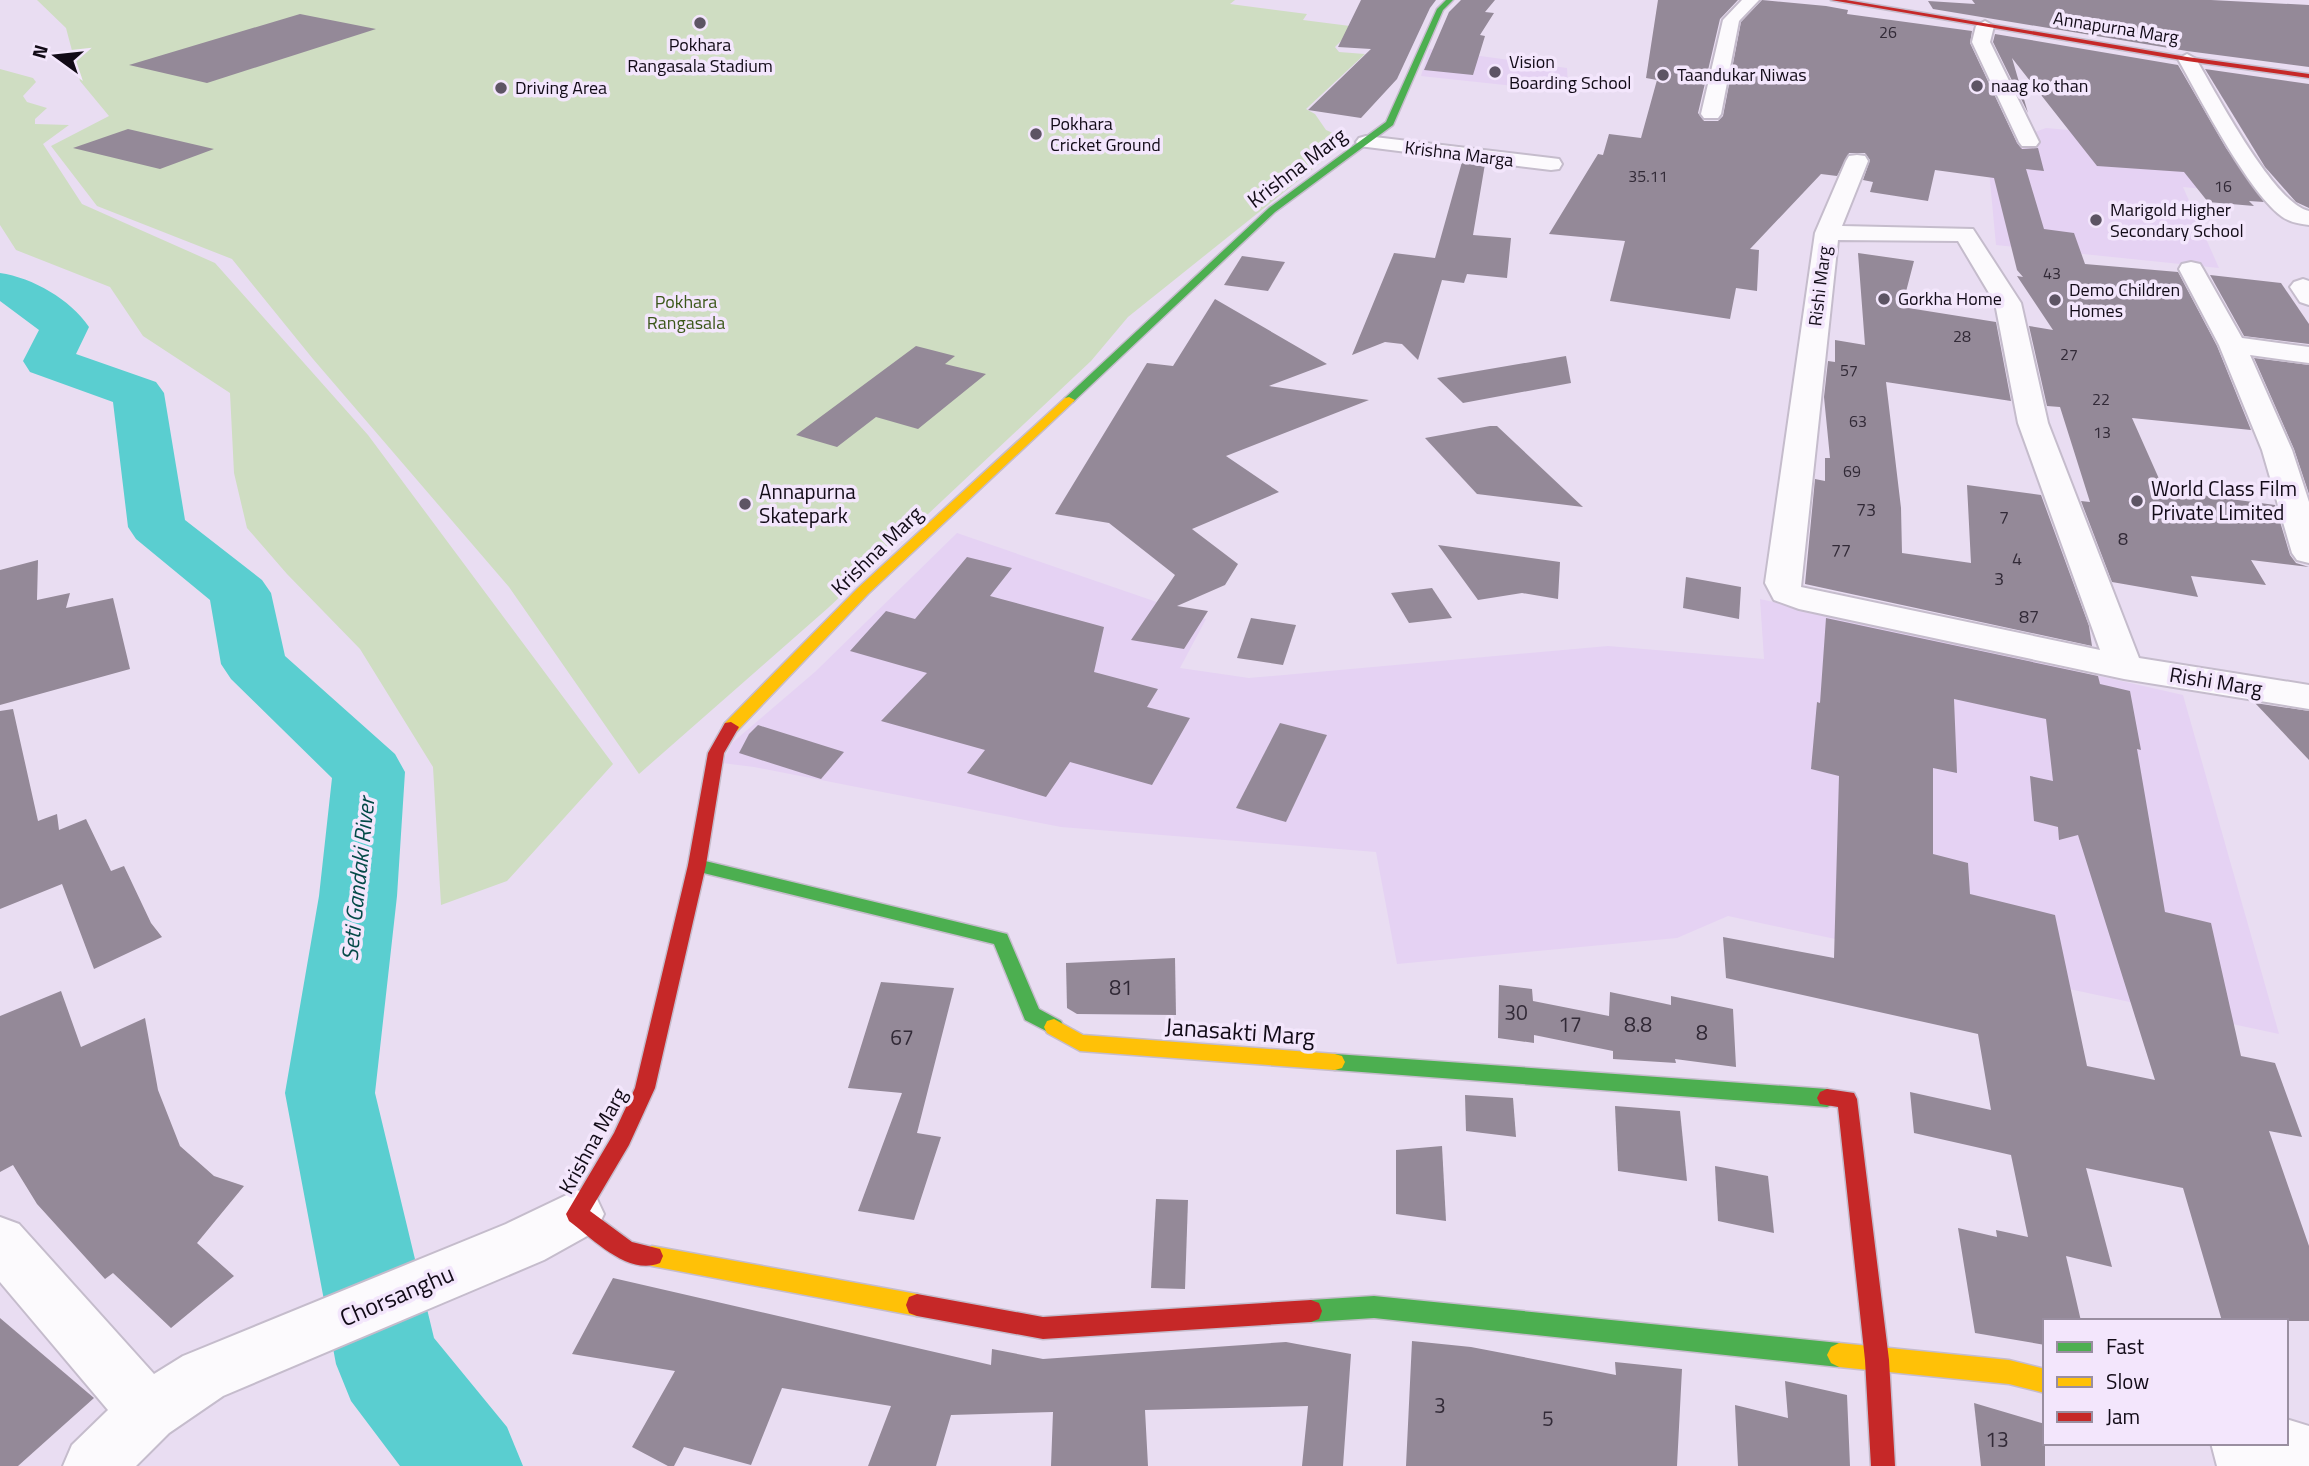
<svg xmlns="http://www.w3.org/2000/svg" width="2309" height="1466" font-family="'Titillium Web',sans-serif">
	<style>
		.built { fill: #e5d2f3 }
		.green { fill: #cfddc2 }
		.lines { fill: none; stroke-linecap: round; stroke-linejoin: round }
		.river { fill: #5aced0; fill-rule: evenodd }
		.building { fill: #948998; fill-rule: evenodd }
		.street-casing { stroke: #c5bccc; stroke-width: 4 }
		.fast-casing { stroke: #c5bccc; stroke-width: 3 }
		.slow-casing { stroke: #c5bccc; stroke-width: 3 }
		.jam-casing { stroke: #c5bccc; stroke-width: 3 }
		.street { fill: #fcfafd; fill-rule: evenodd }
		.fast { fill: #4caf50; fill-rule: evenodd }
		.slow { fill: #ffc107; fill-rule: evenodd }
		.jam { fill: #c62828; fill-rule: evenodd }
		.poi-dot { fill: #5d5464; stroke: #f3e6fc; stroke-width: 2.5 }
		.labels { text-anchor: middle; stroke-width: 7; stroke-linejoin: round; paint-order: stroke }
		.far-number-label { font-size: 16px; fill: #322a37 }
		.far-street-label { font-size: 18px; fill: #120b17; stroke: #f3e6fc }
		.far-poi-label { font-size: 18px; fill: #120b17; stroke: #f3e6fc; text-anchor: start }
		.far-park-label { font-size: 18px; fill: #3b571a; stroke: #f3e6fc }
		.number-label { font-size: 18px; fill: #322a37 }
		.street-label { font-size: 21px; fill: #120b17; stroke: #f3e6fc }
		.poi-label { font-size: 21px; fill: #120b17; stroke: #f3e6fc; text-anchor: start }
		.near-number-label { font-size: 21px; fill: #322a37 }
		.water-label { font-size: 23px; font-style: italic; fill: #044a48; stroke: #f3e6fc }
		.near-street-label { font-size: 24px; fill: #120b17; stroke: #f3e6fc }
	</style>
	<rect width="100%" height="100%" fill="#e9ddf2"/>
	<g class="built">
		<polygon points="1429,49 1567,68 1568,86 1534,88 1421,76"/>
		<polygon points="2046,128 2233,144 2267,195 2183,187 2219,268 1996,245 1987,149"/>
		<polygon points="957,533 1206,619 1180,668 1249,678 1608,646 1764,659 1760,599 2183,695 2279,1034 1728,916 1677,938 1397,964 1376,852 1061,827 754,767 722,763 732,743 816,671"/>
	</g>
	<g class="green">
		<polygon points="37,0 1235,0 1230,4 1307,14 1303,20 1350,26 1350,32 1335,47 1339,52 1365,54 1306,109 1315,114 1326,130 1349,140 1128,317 1091,361 828,608 639,774 509,587 313,359 232,259 97,206 51,146 109,116 80,81 66,28"/>
		<polygon points="0,69 33,78 36,82 23,96 27,102 47,108 35,119 35,124 69,125 43,144 82,204 215,263 368,435 613,764 507,881 441,905 433,767 360,649 287,574 247,528 234,473 230,393 143,336 110,287 16,250 0,225"/>
	</g>
	<g class="lines">
		<path class="river" d="M0,273C33,278 70,299 89,327L76,354L156,382L164,393L185,520L262,580L271,593L285,656L395,754L405,772L397,896L375,1093L434,1338L507,1427L523,1466H400L351,1401L336,1364L285,1093L319,896L332,778L231,679L221,664L210,600L136,539L128,527L113,402L30,372L23,361L39,330L0,301Z"/>
	</g>
	<g class="building">
		<polygon points="1361,0 1436,0 1430,8 1397,79 1361,118 1308,110 1371,49 1338,47"/>
		<polygon points="1461,0 1495,0 1485,12 1494,13 1480,35 1485,36 1473,75 1424,70 1449,12"/>
		<polygon points="1658,0 1738,0 1720,19 1698,113 1704,121 1718,121 1723,116 1741,22 1762,0 1826,6 1848,10 1847,14 1972,31 1970,43 2017,143 2022,149 2038,148 2044,171 2026,169 2044,229 2074,233 2085,264 2178,272 2217,346 2251,430 2132,418 2164,490 2275,505 2290,555 2296,563 2309,567 2251,560 2266,585 2191,576 2198,597 2112,582 2081,501 2090,502 2060,407 2047,406 2029,326 2053,330 2017,276 2023,277 2017,270 1994,178 1935,170 1928,201 1870,192 1873,182 1863,180 1870,160 1865,153 1849,153 1837,176 1821,174 1750,249 1759,250 1757,291 1736,288 1730,319 1610,301 1625,241 1549,234 1598,154 1603,155 1609,134 1641,138 1657,80 1646,78"/>
		<polygon points="1972,0 2211,0 2309,5 2309,67 2187,51 1933,9 1928,1 1975,4"/>
		<polygon points="300,14 376,29 207,83 129,65"/>
		<polygon points="1995,34 2178,65 2226,148 2264,202 2249,201 2254,206 2208,202 2184,172 2097,166 2012,58 2028,113 1993,42"/>
		<polygon points="2205,69 2309,84 2309,208 2296,202 2265,167"/>
		<polygon points="128,129 214,149 160,169 73,148"/>
		<polygon points="1462,162 1485,164 1473,235 1511,238 1507,278 1467,274 1464,283 1442,280 1418,360 1402,344 1385,342 1352,355 1394,253 1435,258"/>
		<polygon points="1858,253 1914,261 1902,307 1996,322 2011,401 1886,382 1901,508 1902,553 1971,563 1967,485 2041,495 2089,626 2092,646 1805,584 1815,479 1825,481 1825,458 1830,458 1824,397 1828,361 1835,362 1835,340 1865,345"/>
		<polygon points="1242,256 1285,262 1268,291 1224,285"/>
		<polygon points="2210,275 2281,283 2309,324 2309,344 2244,336"/>
		<polygon points="1215,299 1327,364 1269,386 1369,400 1226,456 1279,492 1192,529 1238,564 1225,585 1177,606 1208,611 1184,649 1131,640 1175,575 1109,523 1055,514 1147,363 1173,366"/>
		<polygon points="916,346 955,356 945,364 986,374 918,429 876,417 837,447 796,435"/>
		<polygon points="1566,356 1571,383 1463,403 1437,378"/>
		<polygon points="2254,358 2309,365 2309,494 2294,449"/>
		<polygon points="1490,426 1497,426 1583,507 1477,494 1425,438"/>
		<polygon points="1438,545 1560,562 1558,599 1522,593 1478,600"/>
		<polygon points="967,557 1012,568 990,596 1104,627 1094,672 1158,689 1147,707 1190,718 1152,785 1070,762 1046,797 967,773 985,750 881,721 927,673 850,651 886,611 915,619"/>
		<polygon points="38,560 37,600 70,593 66,608 113,598 130,669 0,705 0,570"/>
		<polygon points="1686,577 1741,587 1739,619 1683,608"/>
		<polygon points="1432,588 1452,618 1409,623 1391,593"/>
		<polygon points="1251,618 1296,625 1283,665 1237,658"/>
		<path d="M1826,618L2098,676L2100,684L2130,691L2141,750L2137,749L2165,912L2211,923L2241,1056L2275,1063L2302,1137L2269,1131L2309,1246V1321H2222L2183,1188L2086,1168L2112,1267L2066,1256L2081,1321H2045V1345L1975,1333L1958,1228L1997,1237L1996,1230L2028,1237L2011,1155L1914,1133L1910,1092L1991,1110L1978,1034L1726,978L1723,937L1834,958L1839,776L1811,769L1817,702L1820,703ZM1954,699L2046,719L2053,781L2030,776L2034,821L2058,827L2059,840L2078,835L2155,1080L2087,1066L2055,915L1970,894L1968,863L1933,854V768L1957,773Z"/>
		<polygon points="2255,703 2309,711 2309,760"/>
		<polygon points="13,709 38,821 57,814 59,830 86,819 111,871 124,866 151,923 162,937 94,969 62,884 0,909 0,711"/>
		<polygon points="1280,723 1327,735 1286,822 1236,808"/>
		<polygon points="758,725 844,752 821,779 739,753 749,734"/>
		<polygon points="1175,958 1176,1015 1077,1014 1067,1008 1066,963"/>
		<polygon points="881,982 954,988 917,1133 941,1137 914,1220 858,1211 902,1093 848,1088"/>
		<polygon points="1499,985 1532,989 1533,1001 1609,1016 1610,992 1671,1005 1671,996 1733,1009 1736,1067 1675,1059 1676,1063 1613,1059 1613,1051 1534,1035 1534,1043 1498,1038"/>
		<polygon points="61,991 81,1047 145,1018 158,1090 180,1146 214,1176 244,1186 197,1243 234,1276 171,1328 113,1273 105,1279 37,1204 13,1165 0,1172 0,1016"/>
		<polygon points="1465,1095 1513,1098 1516,1137 1466,1131"/>
		<polygon points="1615,1106 1680,1111 1687,1181 1618,1171"/>
		<polygon points="1442,1146 1446,1221 1396,1214 1396,1150"/>
		<polygon points="1715,1166 1768,1176 1774,1233 1718,1221"/>
		<polygon points="1156,1199 1188,1200 1185,1289 1151,1288"/>
		<polygon points="613,1278 991,1365 992,1349 1043,1359 1286,1342 1351,1354 1343,1466 1302,1466 1308,1406 1145,1410 1148,1466 1051,1466 1053,1412 951,1415 936,1466 868,1466 891,1406 782,1388 751,1465 684,1447 674,1466 668,1466 632,1447 675,1371 572,1354"/>
		<polygon points="0,1318 94,1398 18,1466 0,1466"/>
		<polygon points="1412,1341 1471,1347 1616,1375 1615,1362 1682,1369 1677,1466 1406,1466"/>
		<polygon points="1785,1381 1847,1395 1850,1466 1738,1466 1735,1405 1788,1418"/>
		<polygon points="1974,1403 2045,1424 2045,1466 1981,1466"/>
	</g>
	<g class="lines">
		<g class="street-casing">
			<g id="street">
				<polygon points="1742,0 1759,0 1739,21 1721,114 1718,118 1704,118 1701,114 1723,20"/>
				<polygon points="1985,21 1994,26 1990,42 2039,142 2036,146 2022,146 2019,142 1972,42 1976,26"/>
				<path d="M2187,54L2196,59C2215,91 2274,204 2309,211V225C2302,224 2294,223 2288,220C2255,206 2197,93 2178,59Z"/>
				<polygon points="1366,136 1551,158 1559,159 1562,164 1559,169 1551,170 1359,146 1356,142 1359,138"/>
				<path d="M1857,155L1865,156L1868,161L1842,226L1973,229L2021,303L2048,423L2139,658L2309,685V709L2124,679L1799,609L1774,600L1765,583L1815,233L1846,161L1849,156ZM1838,240L1958,241L1995,303L2018,423L2100,650L1801,587Z"/>
				<polygon points="2191,262 2200,264 2203,269 2242,338 2309,347 2309,363 2250,355 2292,450 2309,502 2309,563 2297,560 2292,553 2262,450 2219,345 2179,269 2182,264"/>
				<polygon points="2303,279 2309,281 2309,305 2300,302 2290,287 2294,282"/>
				<polygon points="577,1190 596,1197 604,1214 596,1231 544,1260 223,1396 169,1433 136,1466 63,1466 72,1445 108,1410 0,1282 0,1217 19,1224 154,1374 183,1356 506,1224"/>
				<polygon points="2286,1419 2309,1426 2309,1466 2217,1466 2211,1443 2286,1443"/>
			</g>
		</g>
		<g class="fast-casing">
			<g id="fast">
				<polygon points="1446,0 1453,0 1443,10 1393,125 1275,212 1073,402 1065,402 1065,398 1269,208 1386,122 1437,9"/>
				<polygon points="697,859 1007,934 1039,1009 1061,1021 1064,1027 1061,1033 1054,1035 1025,1020 994,944 691,870 688,865 691,860"/>
				<polygon points="1335,1054 1827,1089 1834,1092 1837,1098 1834,1104 1827,1107 1335,1070 1328,1068 1325,1062 1328,1056"/>
				<polygon points="1374,1296 1839,1343 1847,1347 1851,1355 1847,1363 1839,1367 1374,1318 1311,1322 1303,1319 1300,1311 1303,1303 1311,1300"/>
			</g>
		</g>
		<g class="slow-casing">
			<g id="slow">
				<polygon points="1069,397 1075,400 1073,402 868,594 737,731 725,731 723,727 725,723 858,588 1065,398"/>
				<polygon points="1054,1019 1083,1035 1335,1054 1342,1056 1345,1062 1342,1068 1335,1070 1080,1051 1047,1033 1044,1027 1047,1021"/>
				<polygon points="652,1246 917,1294 925,1297 928,1305 925,1313 917,1316 652,1266 644,1263 641,1256 644,1249"/>
				<polygon points="1839,1343 2009,1360 2045,1369 2045,1393 2009,1384 1839,1367 1831,1363 1827,1355 1831,1347"/>
			</g>
		</g>
		<g class="jam-casing">
			<g id="jam">
				<polygon points="1831,0 1846,0 2187,57 2309,74 2309,78 2187,61"/>
				<path d="M731,722L739,727L724,753L706,865L655,1088L629,1145L590,1211L632,1242L660,1249L663,1256L660,1263C628,1276 593,1239 569,1221L566,1214L614,1133L635,1088L688,865L708,753L725,723Z"/>
				<polygon points="1827,1089 1854,1093 1857,1099 1889,1360 1895,1466 1871,1466 1865,1360 1838,1107 1820,1104 1817,1098 1820,1092"/>
				<polygon points="917,1294 1043,1317 1311,1300 1319,1303 1322,1311 1319,1319 1311,1322 1043,1339 917,1316 909,1313 906,1305 909,1297"/>
			</g>
		</g>
		<use href="#street" class="street"/>
		<use href="#fast" class="fast"/>
		<use href="#slow" class="slow"/>
		<use href="#jam" class="jam"/>
	</g>
	<g class="poi-dot">
		<circle cx="700" cy="23" r="7"/>
		<circle cx="1495" cy="72" r="7"/>
		<circle cx="1663" cy="75" r="7"/>
		<circle cx="1977" cy="86" r="7"/>
		<circle cx="501" cy="88" r="7"/>
		<circle cx="1036" cy="134" r="7"/>
		<circle cx="2096" cy="220" r="7"/>
		<circle cx="1884" cy="299" r="7"/>
		<circle cx="2055" cy="300" r="7"/>
		<circle cx="2137" cy="501" r="7"/>
		<circle cx="745" cy="504" r="7"/>
	</g>
	<g class="labels">
		<g class="far-number-label">
			<text x="1888" y="38">26</text>
			<text x="1648" y="182">35.11</text>
			<text x="2223" y="192">16</text>
			<text x="2052" y="279">43</text>
			<text x="1962" y="342">28</text>
			<text x="2069" y="360">27</text>
			<text x="1849" y="376">57</text>
			<text x="2101" y="405">22</text>
			<text x="1858" y="427">63</text>
			<text x="2102" y="438">13</text>
			<text x="1852" y="477">69</text>
		</g>
		<g class="far-street-label">
			<text transform="translate(2116 28) rotate(9)" y="6">Annapurna Marg</text>
			<text transform="translate(1459 154) rotate(7)" y="6">Krishna Marga</text>
			<text transform="translate(1820 286) rotate(-83)" y="6">Rishi Marg</text>
		</g>
		<g class="far-poi-label">
			<text x="700" y="51" text-anchor="middle">Pokhara<tspan x="700" dy="21">Rangasala Stadium</tspan></text>
			<text x="1509" y="68">Vision<tspan x="1509" dy="21">Boarding School</tspan></text>
			<text x="1677" y="81">Taandukar Niwas</text>
			<text x="1991" y="92">naag ko than</text>
			<text x="515" y="94">Driving Area</text>
			<text x="1050" y="130">Pokhara<tspan x="1050" dy="21">Cricket Ground</tspan></text>
			<text x="2110" y="216">Marigold Higher<tspan x="2110" dy="21">Secondary School</tspan></text>
			<text x="2069" y="296">Demo Children<tspan x="2069" dy="21">Homes</tspan></text>
			<text x="1898" y="305">Gorkha Home</text>
		</g>
		<g class="far-park-label">
			<text x="686" y="308">Pokhara<tspan x="686" dy="21">Rangasala</tspan></text>
		</g>
		<g class="number-label">
			<text x="1866" y="516">73</text>
			<text x="2004" y="524">7</text>
			<text x="2123" y="545">8</text>
			<text x="1841" y="557">77</text>
			<text x="2017" y="565">4</text>
			<text x="1999" y="585">3</text>
			<text x="2029" y="623">87</text>
		</g>
		<g class="street-label">
			<text transform="translate(1297 168) rotate(-37)" y="7">Krishna Marg</text>
			<text transform="translate(877 551) rotate(-44)" y="7">Krishna Marg</text>
			<text transform="translate(2216 682) rotate(9)" y="7">Rishi Marg</text>
			<text transform="translate(593 1141) rotate(-61)" y="7">Krishna Marg</text>
		</g>
		<g class="poi-label">
			<text x="2151" y="496">World Class Film<tspan x="2151" dy="24">Private Limited</tspan></text>
			<text x="759" y="499">Annapurna<tspan x="759" dy="24">Skatepark</tspan></text>
		</g>
		<g class="near-number-label">
			<text x="1121" y="995">81</text>
			<text x="1516" y="1020">30</text>
			<text x="1570" y="1032">17</text>
			<text x="1638" y="1032">8.8</text>
			<text x="1702" y="1040">8</text>
			<text x="902" y="1045">67</text>
			<text x="1440" y="1413">3</text>
			<text x="1548" y="1426">5</text>
			<text x="1997" y="1447">13</text>
		</g>
		<g class="water-label">
			<text transform="translate(358 879) rotate(-84)" y="8">Seti Gandaki River</text>
		</g>
		<g class="near-street-label">
			<text transform="translate(1240 1032) rotate(4)" y="8">Janasakti Marg</text>
			<text transform="translate(397 1296) rotate(-23)" y="8">Chorsanghu</text>
		</g>
	</g>
	<rect x="2043" y="1319" width="245" height="126" fill="#f3e6fc" stroke="#998ea0" stroke-width="2"/>
	<rect x="2057" y="1342" width="35" height="10" fill="#4caf50" stroke="#998ea0" stroke-width="2"/>
	<text x="2106" y="1354" font-size="21" fill="#120b17">Fast</text>
	<rect x="2057" y="1377" width="35" height="10" fill="#ffc107" stroke="#998ea0" stroke-width="2"/>
	<text x="2106" y="1389" font-size="21" fill="#120b17">Slow</text>
	<rect x="2057" y="1412" width="35" height="10" fill="#c62828" stroke="#998ea0" stroke-width="2"/>
	<text x="2106" y="1424" font-size="21" fill="#120b17">Jam</text>
	<g transform="translate(56 56) rotate(285)" stroke="#f3e6fc" stroke-width="5" paint-order="stroke">
	<path d="M0-5L12 26L0 18L-12 26Z" fill="#120b17"/>
	<text y="-10" font-size="19" font-weight="bold" text-anchor="middle" fill="#120b17">N</text>
	</g>
</svg>
